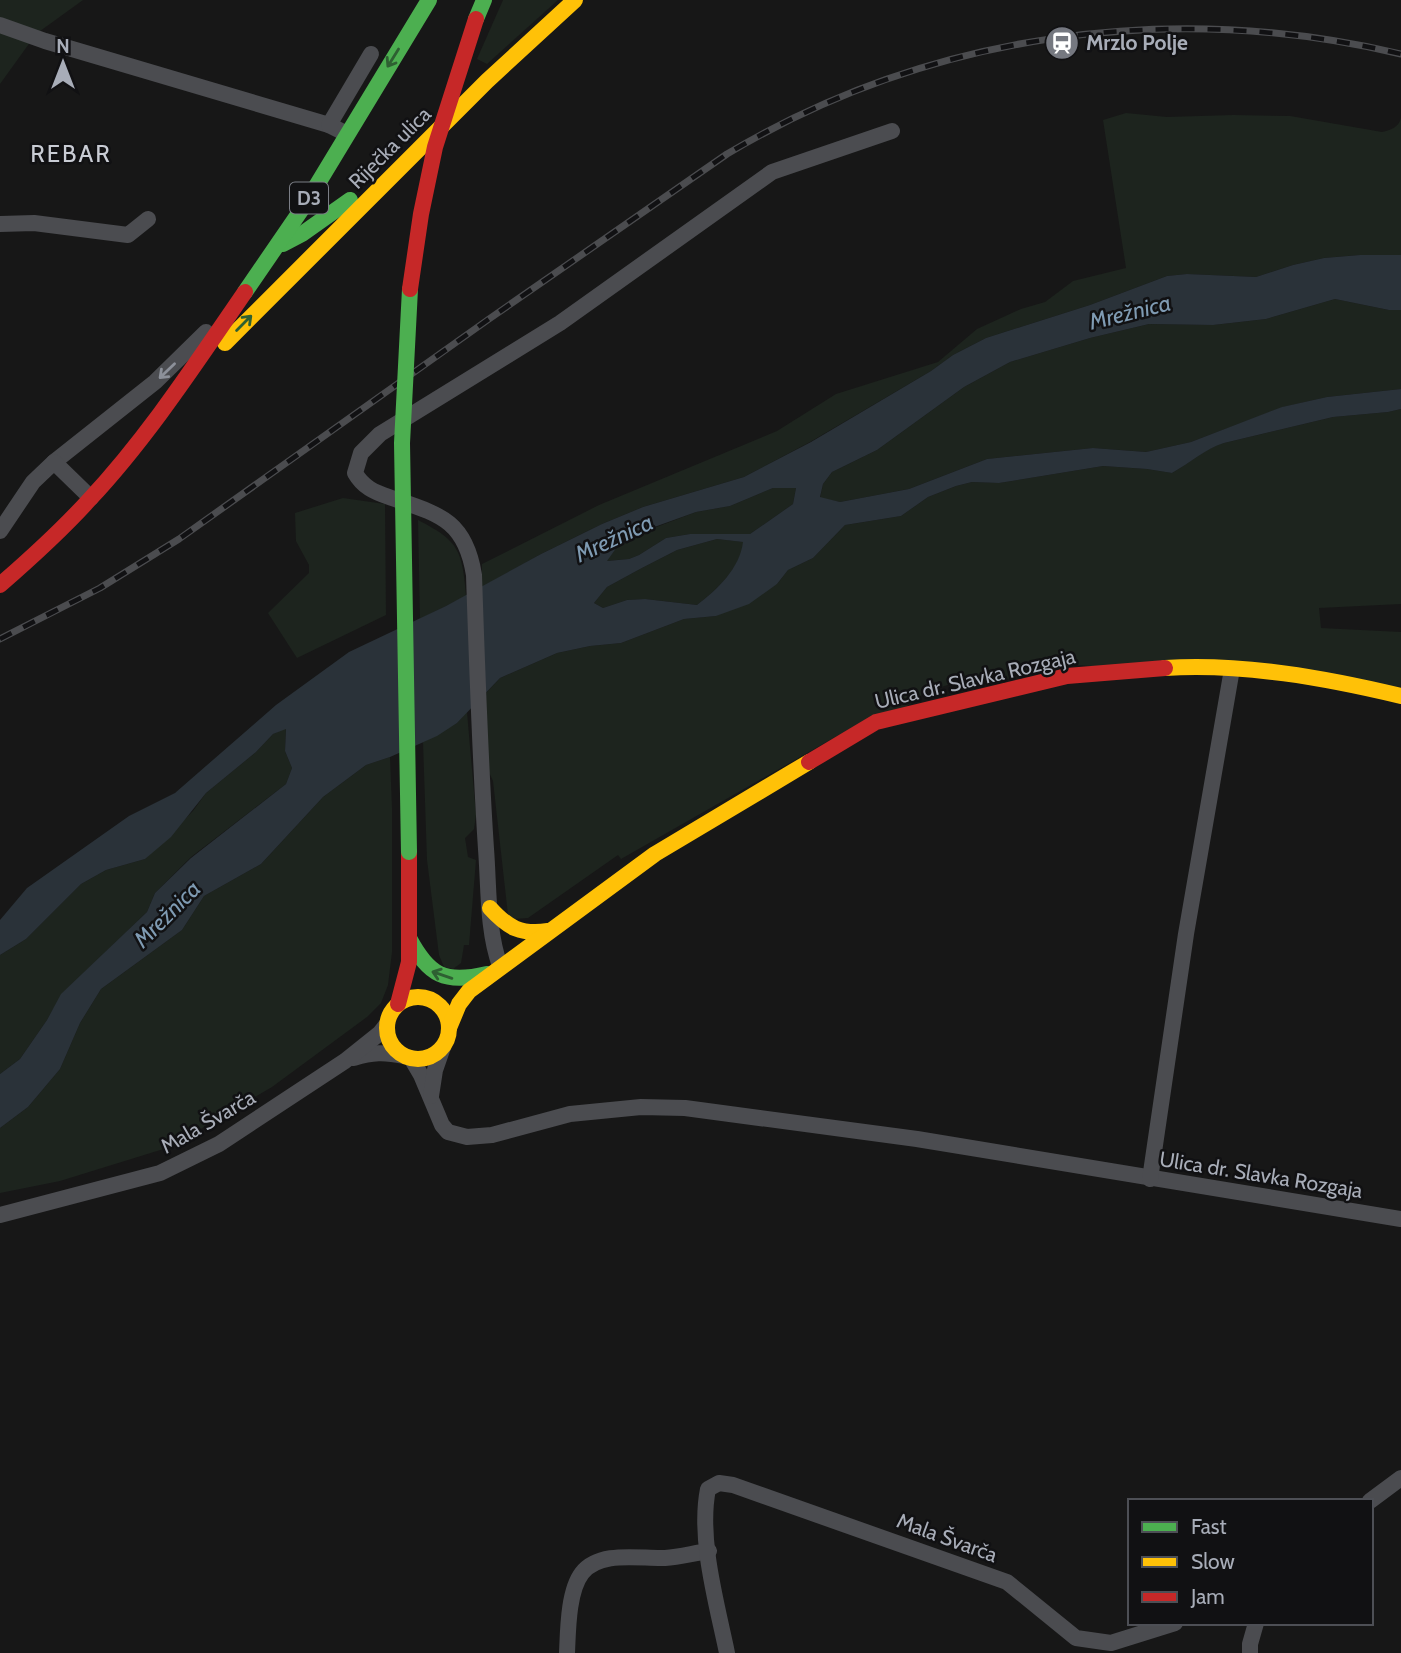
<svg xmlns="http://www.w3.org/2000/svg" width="1401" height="1653" font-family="Cabin,sans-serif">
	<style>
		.green { fill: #1d241e }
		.water { fill: #2a3239; fill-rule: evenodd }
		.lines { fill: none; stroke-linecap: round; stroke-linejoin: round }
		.street { stroke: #4b4c50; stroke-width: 16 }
		.fast { stroke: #4caf50; stroke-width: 16 }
		.slow { stroke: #ffc107; stroke-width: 16 }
		.jam { stroke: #c62828; stroke-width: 16 }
		.rail-casing { stroke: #4b4c4f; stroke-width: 7 }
		.rail { stroke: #111113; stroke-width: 4.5; stroke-dasharray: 13; stroke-linecap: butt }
		.fast-bridge { stroke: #4caf50; stroke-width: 16 }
		.jam-bridge { stroke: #c62828; stroke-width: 16 }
		.oneway { stroke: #2e6032 }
		.oneway2 { stroke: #8c9099 }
		.labels { text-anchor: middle; stroke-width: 5; stroke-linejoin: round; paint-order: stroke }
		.shield { fill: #111113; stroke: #7b7e86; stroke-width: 2 }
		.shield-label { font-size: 19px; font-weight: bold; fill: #a8adb8 }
		.poi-label { font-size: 21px; font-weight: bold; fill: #a8adb8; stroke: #111113; text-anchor: start }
		.street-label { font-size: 21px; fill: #a8adb8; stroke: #111113 }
		.water-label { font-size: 23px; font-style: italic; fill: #7f9bb3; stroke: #111113 }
		.quarter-label { font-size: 24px; letter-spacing: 2px; fill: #c9ccd4; stroke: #111113 }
	</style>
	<rect width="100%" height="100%" fill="#171717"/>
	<g class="green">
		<polygon points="0,0 83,0 36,34 0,84"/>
		<polygon points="503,0 558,0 487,64 477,59"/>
		<path d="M1126,113L1167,117L1233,115L1290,116L1382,132C1391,130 1399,127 1401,118V255H1360L1324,258L1293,265L1256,277L1187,274L1167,276L1090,305L986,338L953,355L931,371L810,442L744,477L643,507L602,524L541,554L482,587V564L599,505L777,431L836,394L938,362L977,329L1021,309L1045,302L1073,281L1126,268L1103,120Z"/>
		<polygon points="1335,299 1389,310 1401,310 1401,389 1327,397 1283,407 1191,442 1146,452 1093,448 987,459 909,489 840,502 820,498 823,484 832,472 877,450 964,387 1010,362 1090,338 1149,324 1213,325 1266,319"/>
		<path d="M1401,409V604L1319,608L1321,628L1401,632V687L1076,665L983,684L963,680L926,692L899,712L837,736L621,859L618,855L528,918L514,919L508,915L493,781L488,770L486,693L500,678L557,653L590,646L621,643L684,619L716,616L777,584L788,570L813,558L845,525L901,516L928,497L956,486L972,482L999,483L1103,466L1147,469L1172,473C1190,463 1205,448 1224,443L1333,417L1388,412Z"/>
		<polygon points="773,488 796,488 793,504 750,534 690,534 666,538 639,555 629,559 606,561 617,547 646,531 696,512 730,506"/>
		<polygon points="343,498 385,504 386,615 297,658 268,613 309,573 309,565 296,541 295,513"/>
		<path d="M418,520C459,541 462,550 466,596L420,619Z"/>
		<path d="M717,539L744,542C740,568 717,590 697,605L645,599L627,600L603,608L594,603L607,587L640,569L677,550Z"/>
		<polygon points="467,712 476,815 474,829 465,838 468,857 476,860 469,945 464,945 461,963 453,969 444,967 439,955 427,860 423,742 457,723"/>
		<polygon points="286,728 285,751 292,768 286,784 191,857 155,893 147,912 62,994 47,1020 20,1059 0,1074 0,955 26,939 81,884 106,870 145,859 193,811 206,793 256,752 273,734"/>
		<polygon points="390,757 392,808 392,952 388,985 381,1003 367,1017 272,1087 170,1147 60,1181 0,1193 0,1128 28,1107 60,1069 80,1023 101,989 182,930 204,896 261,864 323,797 366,765"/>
	</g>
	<path class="water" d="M1360,255H1401V310H1389L1335,299L1266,319L1213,325L1149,324L1090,338L1010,362L964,387L877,450L832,472L823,484L820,497L840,502L909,489L987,459L1093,448L1146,452L1191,442L1282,407L1327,397L1401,389V409L1388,412L1333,417L1224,443C1205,449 1190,463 1172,473L1147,469L1103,466L999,483L972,482L956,486L928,497L901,516L845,525L813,558L788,570L777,584L749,604L716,616L684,619L621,643L590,646L557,653L500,678L457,723L437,736L390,757L366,765L323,797L261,864L204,896L182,930L101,989L80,1023L60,1069L28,1107L0,1128V1074L20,1059L47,1020L61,994L147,912L155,893L191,858L286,784L292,768L285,751L286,729L273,734L256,752L206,793L171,837L145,859L106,870L81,884L26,939L0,955V920L27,888L129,816L175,793L276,705L349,652L446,606L541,554L602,524L643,507L744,477L811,442L931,371L953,355L986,338L1090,305L1167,276L1187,274L1256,277L1293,265L1324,258ZM773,488H796L793,504L750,534H690L666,538L639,555L629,559L607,561L617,547L646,530L696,512L730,506ZM717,539L743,542C740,568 717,590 697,605L645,599L627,600L603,608L594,603L607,587L640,569L677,550Z"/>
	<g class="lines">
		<g class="street">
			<polyline points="0,25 45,41 329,125 347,134"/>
			<polyline points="329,125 371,54"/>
			<polyline points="0,224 34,223 128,235 148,219"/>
			<polyline points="54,462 155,382 206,332"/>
			<polyline points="0,531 33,482 54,462 91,498"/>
			<path d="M500,966C487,930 489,887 486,849C480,758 477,667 474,575C465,519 438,514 389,497C374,492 363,487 355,473L361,453L380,434L560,323L772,172L892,131"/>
			<path d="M354,1058C372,1052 385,1052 404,1056"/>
			<polyline points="411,1058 421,1075 442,1125 448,1132 467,1137 492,1135 570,1114 641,1107 685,1108 917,1139 1401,1219"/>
			<polyline points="431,1096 435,1070 443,1047"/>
			<polyline points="1150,1179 1186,934 1232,669"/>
			<polyline points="0,1215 160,1173 219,1144 345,1061 380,1033 387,1024"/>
			<polyline points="1370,1501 1401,1478"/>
			<path d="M567,1653C568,1631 568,1591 582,1573C600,1550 640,1559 665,1558C680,1557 694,1553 709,1551"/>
			<path d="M727,1653C717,1604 698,1539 708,1489L719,1483L733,1485L1007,1582L1076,1638L1111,1643L1175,1623"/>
			<polyline points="1250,1653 1250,1644 1256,1623"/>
		</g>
		<g class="fast">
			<polyline points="476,19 484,0"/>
			<polyline points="283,244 302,234 350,200"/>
			<polyline points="245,292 306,203 429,0"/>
			<path d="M409,938C429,976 445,984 487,974"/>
		</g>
		<g class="slow">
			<polyline points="225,343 487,81 575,0"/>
			<path d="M1165,668C1243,663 1326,678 1401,696"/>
			<path d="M490,908C508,928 521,935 548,931"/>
			<circle cx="418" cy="1028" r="31"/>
			<polyline points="449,1028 459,1004 469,991 655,854 809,762"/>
		</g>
		<g class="jam">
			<path d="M0,585C31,558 61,531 89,500C148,437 196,363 245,292"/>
			<polyline points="809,762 876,722 1067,676 1165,668"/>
			<polyline points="398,1004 409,962 409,852"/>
		</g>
		<g class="rail-casing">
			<path id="rail" d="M0,639L100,588L179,539L489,319L727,154C930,33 1171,0 1401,54"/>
		</g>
		<use href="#rail" class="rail"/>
		<polyline class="fast-bridge" points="409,852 402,443 410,289"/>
		<polyline class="jam-bridge" points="410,289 421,214 435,147 476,19"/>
	</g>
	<defs><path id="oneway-shaft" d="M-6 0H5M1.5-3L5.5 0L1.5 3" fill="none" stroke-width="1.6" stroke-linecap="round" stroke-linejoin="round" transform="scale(1.75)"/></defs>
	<g class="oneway">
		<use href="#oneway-shaft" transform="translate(393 58) rotate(122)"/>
		<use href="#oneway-shaft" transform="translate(244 323) rotate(-45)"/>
		<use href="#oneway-shaft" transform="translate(442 975) rotate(-161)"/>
	</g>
	<use class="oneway2" href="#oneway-shaft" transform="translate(167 371) rotate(136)"/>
	<defs>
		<g id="station-disc" transform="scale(1.75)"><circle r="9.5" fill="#757880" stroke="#111113"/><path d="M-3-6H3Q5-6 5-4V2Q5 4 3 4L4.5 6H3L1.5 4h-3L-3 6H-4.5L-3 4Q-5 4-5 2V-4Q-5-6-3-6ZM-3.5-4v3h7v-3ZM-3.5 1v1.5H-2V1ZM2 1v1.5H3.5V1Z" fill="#fff"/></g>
	</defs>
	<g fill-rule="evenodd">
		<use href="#station-disc" x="1062" y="43"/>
	</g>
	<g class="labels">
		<rect class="shield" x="290" y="182.5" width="38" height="31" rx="5"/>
		<g class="shield-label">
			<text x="309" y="205">D3</text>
		</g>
		<g class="poi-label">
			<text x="1086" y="50">Mrzlo Polje</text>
		</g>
		<g class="street-label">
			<text transform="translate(390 148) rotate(-45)" y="7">Riječka ulica</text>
			<text transform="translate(975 679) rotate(-13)" y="7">Ulica dr. Slavka Rozgaja</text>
			<text transform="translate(208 1122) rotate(-30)" y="7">Mala Švarča</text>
			<text transform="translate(1261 1175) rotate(9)" y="7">Ulica dr. Slavka Rozgaja</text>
			<text transform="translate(947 1538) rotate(20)" y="7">Mala Švarča</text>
		</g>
		<g class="water-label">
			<text transform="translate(1130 312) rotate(-14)" y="8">Mrežnica</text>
			<text transform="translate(614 538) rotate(-25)" y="8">Mrežnica</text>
			<text transform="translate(167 914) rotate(-45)" y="8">Mrežnica</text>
		</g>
		<g class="quarter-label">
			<text x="71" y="162">REBAR</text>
		</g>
	</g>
	<rect x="1128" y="1499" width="245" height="126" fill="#111113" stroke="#4d4f55" stroke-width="2"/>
	<rect x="1142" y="1522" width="35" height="10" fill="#4caf50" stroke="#4d4f55" stroke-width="2"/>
	<text x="1191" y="1534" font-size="21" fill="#a8adb8">Fast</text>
	<rect x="1142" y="1557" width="35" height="10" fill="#ffc107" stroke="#4d4f55" stroke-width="2"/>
	<text x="1191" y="1569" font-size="21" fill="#a8adb8">Slow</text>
	<rect x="1142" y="1592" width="35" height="10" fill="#c62828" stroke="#4d4f55" stroke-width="2"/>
	<text x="1191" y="1604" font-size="21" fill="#a8adb8">Jam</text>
	<g transform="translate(63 63)" stroke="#111113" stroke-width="5" paint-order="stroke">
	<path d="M0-5L12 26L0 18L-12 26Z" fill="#a8adb8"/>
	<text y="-10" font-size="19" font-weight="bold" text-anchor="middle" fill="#a8adb8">N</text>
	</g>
</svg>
